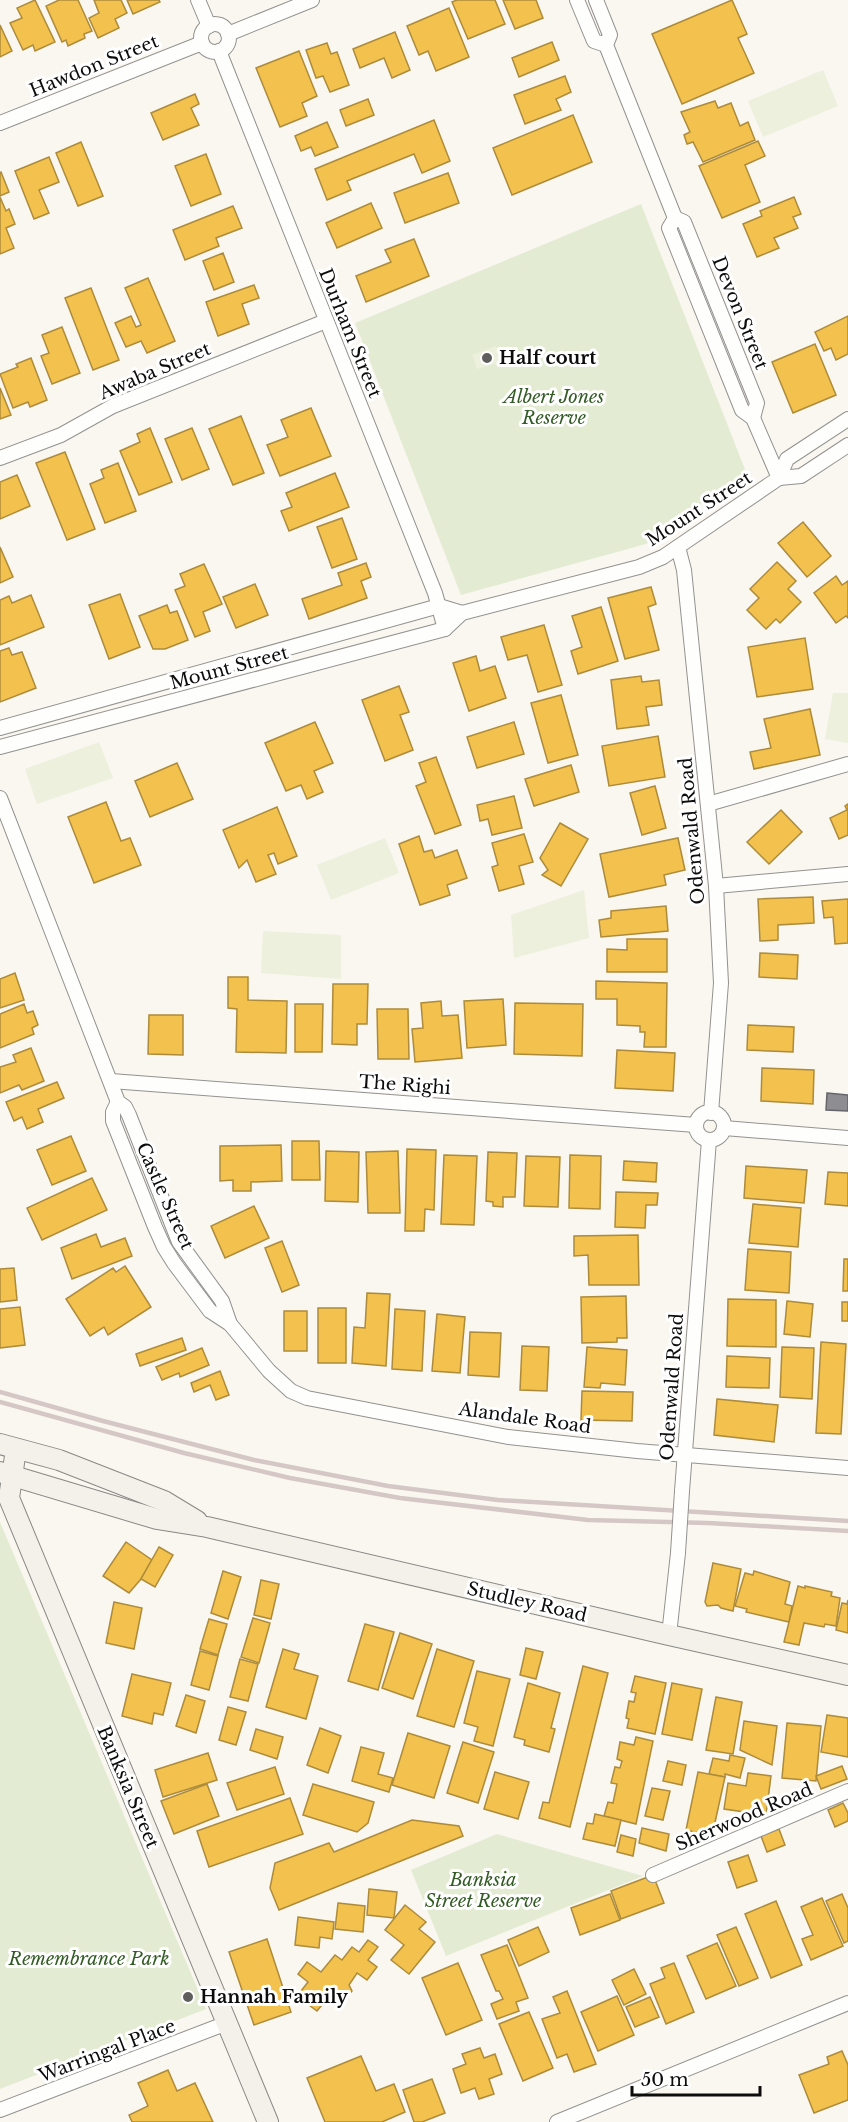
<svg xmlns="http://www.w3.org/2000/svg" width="848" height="2122" font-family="'Libre Baskerville',serif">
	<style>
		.green { fill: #e4ebd3 }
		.pitch { fill: #edf0dc }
		.homes { fill: #f2c14e; stroke: #ad8b3a; stroke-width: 1.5 }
		.industry { fill: #8d8d92; stroke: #66666a; stroke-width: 1.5 }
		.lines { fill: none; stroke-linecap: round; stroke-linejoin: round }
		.street-casing { stroke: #93928f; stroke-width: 16 }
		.secondary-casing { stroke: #8a8885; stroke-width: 22 }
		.street { stroke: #fefefd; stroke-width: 14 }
		.secondary { stroke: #f3f1ea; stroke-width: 20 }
		.rail { stroke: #d5c7c6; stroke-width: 4.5 }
		.street-bridge-casing { stroke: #93928f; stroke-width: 16; stroke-linecap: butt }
		.street-bridge { stroke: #fefefd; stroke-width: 14 }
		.poi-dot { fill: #5f5e5c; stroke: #fff; stroke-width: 2 }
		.labels { text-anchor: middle; stroke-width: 6; stroke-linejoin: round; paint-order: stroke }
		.street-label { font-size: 18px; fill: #0c0c0c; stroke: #fff }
		.poi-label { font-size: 18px; font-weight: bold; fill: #0c0c0c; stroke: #fff; text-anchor: start }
		.park-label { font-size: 18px; font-style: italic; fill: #335b25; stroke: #fff }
	</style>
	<rect width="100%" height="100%" fill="#faf7f0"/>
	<g class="green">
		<polygon points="641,204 746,472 646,544 461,595 355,323"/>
		<polygon points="0,1522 206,2009 0,2089"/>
		<polygon points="497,1834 643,1876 446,1956 411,1870"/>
	</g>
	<g class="pitch">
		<polygon points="823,70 838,106 763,137 748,101"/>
		<polygon points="496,346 502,362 477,369 472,355"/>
		<polygon points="833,693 848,693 848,743 825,739"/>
		<polygon points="99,742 113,778 37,804 25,769"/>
		<polygon points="385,838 399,873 331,900 317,865"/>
		<polygon points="584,890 589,938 514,958 511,915"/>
		<polygon points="263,931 341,935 341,979 261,973"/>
	</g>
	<g class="homes">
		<polygon points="35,0 55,42 35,51 33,45 23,50 10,23 22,18 17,8"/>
		<polygon points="59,0 78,0 92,31 84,34 85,38 68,46 66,40 62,42 46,6"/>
		<polygon points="94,0 121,0 127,13 115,19 119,28 98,38 89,18 99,13"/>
		<polygon points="127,0 159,0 160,2 133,14"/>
		<polygon points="457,0 495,0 505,24 468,39 452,2"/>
		<polygon points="503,0 536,0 543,18 515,29"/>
		<polygon points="732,0 747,34 738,38 754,73 682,104 652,34"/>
		<polygon points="449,8 469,57 436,71 428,51 419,55 407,26"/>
		<polygon points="0,25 12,51 0,57"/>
		<polygon points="395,32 410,70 392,78 384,58 360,68 353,49"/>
		<polygon points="552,42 559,60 519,77 512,58"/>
		<polygon points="327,43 331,54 337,52 349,85 330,92 323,76 316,78 306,50"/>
		<polygon points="299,51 317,96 302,103 307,116 280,127 256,68"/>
		<polygon points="565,76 571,92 556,99 561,110 525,124 514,95"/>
		<polygon points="195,94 199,104 191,108 199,125 163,140 151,113"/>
		<polygon points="368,99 374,115 346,126 340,110"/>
		<polygon points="715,101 718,108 731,103 740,126 748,122 755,140 703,162 693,142 687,144 684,135 690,132 681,112"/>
		<polygon points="573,115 592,162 512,195 493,148"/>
		<polygon points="434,120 450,161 422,173 414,154 347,181 351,190 327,200 315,169"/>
		<polygon points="327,122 338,147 315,156 311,147 301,151 295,136"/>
		<polygon points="758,141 765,156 745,165 760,202 722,218 699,166"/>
		<polygon points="81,142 103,196 78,206 56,153"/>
		<polygon points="206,154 221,194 191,206 175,166"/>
		<polygon points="49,157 59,182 39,190 49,213 34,219 15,171"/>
		<polygon points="1,172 9,192 0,196 0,173"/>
		<polygon points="448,173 459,203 405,223 394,193"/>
		<polygon points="0,197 6,211 9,209 15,224 6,228 14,248 0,254"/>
		<polygon points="794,197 801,214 793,217 798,228 774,238 779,248 757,257 743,224 762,216 760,211"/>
		<polygon points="371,203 382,228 337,248 326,223"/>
		<polygon points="233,206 242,228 216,238 219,246 185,260 173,230"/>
		<polygon points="414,239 429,276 366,302 356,276 391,262 385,250"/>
		<polygon points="223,253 234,282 214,290 203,261"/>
		<polygon points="148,278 175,341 147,353 141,341 126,347 115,323 131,316 136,327 141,325 125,288"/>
		<polygon points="254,285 259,298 242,304 249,324 218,336 206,302"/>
		<polygon points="91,288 119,360 93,370 65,298"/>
		<polygon points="848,316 848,354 836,360 831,348 824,351 815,332"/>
		<polygon points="62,327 80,373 52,384 41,356 49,353 42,335"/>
		<polygon points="815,344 836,395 793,413 772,362"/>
		<polygon points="31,358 47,400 30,407 28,402 13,408 0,374 18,367 16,364"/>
		<polygon points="0,388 11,415 0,419"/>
		<polygon points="311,408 331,456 280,476 267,445 288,437 281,420"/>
		<polygon points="241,416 264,473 233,485 209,429"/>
		<polygon points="150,428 172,482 139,495 120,451 140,442 137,434"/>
		<polygon points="192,428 209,469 182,480 165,439"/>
		<polygon points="65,452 95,529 67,540 36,463"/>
		<polygon points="118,463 136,511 105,523 90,484 104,478 101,470"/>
		<polygon points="335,473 349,507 289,531 281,511 292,507 286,493"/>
		<polygon points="17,475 30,506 0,519 0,482"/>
		<polygon points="342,518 357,559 332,568 317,527"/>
		<polygon points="803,522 831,556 807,577 778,543"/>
		<polygon points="0,547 13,577 0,583"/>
		<polygon points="777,562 796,581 788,589 801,602 780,623 776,619 766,629 747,610 759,598 750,589"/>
		<polygon points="366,563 371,577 361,581 367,598 309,619 302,599 342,585 338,573"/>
		<polygon points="204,564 222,604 203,612 210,631 195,637 175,590 185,586 180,574"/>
		<polygon points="836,576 842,585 848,581 848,618 846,616 836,623 814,593"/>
		<polygon points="255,584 268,615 236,628 223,597"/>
		<polygon points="651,587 656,604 648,607 659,650 625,659 608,598"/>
		<polygon points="120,594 140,647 109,659 89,605"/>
		<polygon points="31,595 44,627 0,645 0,600 9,596 12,603"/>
		<polygon points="167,605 170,613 177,611 188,640 165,649 153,649 139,616"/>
		<polygon points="601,607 618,661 578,674 571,651 582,647 572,616"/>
		<polygon points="544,625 562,685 538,692 527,655 508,660 501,637"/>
		<polygon points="805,638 813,689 757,697 748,647"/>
		<polygon points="9,648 12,655 22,652 36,688 0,702 0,651"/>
		<polygon points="476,656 480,671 495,666 506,698 469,711 453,663"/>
		<polygon points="641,676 642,682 659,680 662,705 646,707 649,725 617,729 611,680"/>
		<polygon points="399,686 409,712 400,715 413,750 385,761 362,700"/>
		<polygon points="561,695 578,755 548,763 531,703"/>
		<polygon points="810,709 820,755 754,769 750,752 771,748 764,719"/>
		<polygon points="315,722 333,763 314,771 323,792 307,799 301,785 286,791 265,743"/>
		<polygon points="514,722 524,754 477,768 467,737"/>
		<polygon points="658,736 665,777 609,786 602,746"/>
		<polygon points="436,757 461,825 435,834 416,786 426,782 419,763"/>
		<polygon points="177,763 193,799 150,817 135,781"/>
		<polygon points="571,765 579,792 534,806 525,779"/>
		<polygon points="655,786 666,828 642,835 630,793"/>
		<polygon points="514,796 522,828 492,835 488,819 480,821 477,805"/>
		<polygon points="106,802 121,841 130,838 141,865 94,883 68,817"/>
		<polygon points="848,804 848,835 839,839 830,818 847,810 845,806"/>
		<polygon points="277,807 297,856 278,864 274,853 268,855 276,874 256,882 247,860 239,868 223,830"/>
		<polygon points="781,810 802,832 769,864 747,842"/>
		<polygon points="560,823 588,839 561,886 542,875 548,870 540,858"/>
		<polygon points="524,834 533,862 519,866 524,884 499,891 492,867 498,865 492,843"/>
		<polygon points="419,836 424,852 432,850 435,858 457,850 467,878 447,885 450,895 420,905 399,844"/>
		<polygon points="678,838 685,870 664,875 666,885 609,897 600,854"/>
		<polygon points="813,897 814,923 778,925 778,940 760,941 758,899"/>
		<polygon points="848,899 848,943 835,944 833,917 824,918 822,901"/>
		<polygon points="666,906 668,931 601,937 599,920 611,918 611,911"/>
		<polygon points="627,939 667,939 667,972 607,972 607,949 627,950"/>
		<polygon points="760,953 798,955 797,979 759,977"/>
		<polygon points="15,973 24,1000 0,1008 0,979"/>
		<polygon points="228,977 248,977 248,1000 287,1001 286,1053 236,1052 237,1009 228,1008"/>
		<polygon points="596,981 667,983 666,1047 644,1047 645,1032 640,1032 640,1026 617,1025 617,999 596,999"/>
		<polygon points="333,984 368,984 367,1024 357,1024 357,1045 332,1044"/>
		<polygon points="503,999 506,1045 467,1048 464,1001"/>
		<polygon points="441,1001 442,1016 458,1015 462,1058 415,1062 412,1029 423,1028 421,1003"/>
		<polygon points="515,1003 583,1004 582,1056 514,1054"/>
		<polygon points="24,1004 27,1013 33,1011 38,1025 32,1028 34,1034 0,1048 0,1014"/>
		<polygon points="295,1004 323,1004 322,1052 295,1052"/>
		<polygon points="377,1009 408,1009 409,1059 378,1059"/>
		<polygon points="149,1015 183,1015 183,1055 148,1054"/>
		<polygon points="748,1025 794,1027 793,1052 747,1050"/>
		<polygon points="31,1048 44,1081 22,1090 19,1085 0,1093 0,1067 16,1062 13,1055"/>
		<polygon points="617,1050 675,1053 673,1091 615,1088"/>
		<polygon points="762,1068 814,1070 813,1104 761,1101"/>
		<polygon points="57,1082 64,1098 38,1109 43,1122 27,1129 22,1117 14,1121 6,1102"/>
		<polygon points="71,1136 86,1171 52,1185 37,1150"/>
		<polygon points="292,1141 319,1141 320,1180 292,1180"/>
		<polygon points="281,1145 282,1181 251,1182 251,1191 233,1191 233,1180 220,1181 220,1146"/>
		<polygon points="407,1149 436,1150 434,1210 425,1209 424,1231 405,1231"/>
		<polygon points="326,1151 359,1152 358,1202 325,1201"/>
		<polygon points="398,1151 400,1213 368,1213 366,1152"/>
		<polygon points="488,1152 517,1153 515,1197 503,1197 503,1207 493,1206 493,1202 486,1201"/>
		<polygon points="444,1155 477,1156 474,1225 441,1224"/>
		<polygon points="570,1155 601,1156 600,1209 569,1208"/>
		<polygon points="526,1156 560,1157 558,1207 524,1206"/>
		<polygon points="624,1161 657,1163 656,1182 623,1180"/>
		<polygon points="746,1166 807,1170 804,1203 744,1198"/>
		<polygon points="828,1172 848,1173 848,1206 825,1204"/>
		<polygon points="92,1178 107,1210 42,1240 27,1208"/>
		<polygon points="616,1192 658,1193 657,1205 646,1205 645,1228 615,1227"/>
		<polygon points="753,1204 801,1208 798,1247 749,1243"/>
		<polygon points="254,1206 269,1238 225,1258 211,1226"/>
		<polygon points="96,1234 101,1247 125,1238 132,1256 72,1279 61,1248"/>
		<polygon points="638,1235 639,1285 589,1285 588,1255 574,1256 574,1236"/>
		<polygon points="282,1241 299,1285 282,1292 265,1248"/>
		<polygon points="748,1249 791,1252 789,1293 745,1290"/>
		<polygon points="844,1259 848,1259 848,1291 843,1291"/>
		<polygon points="125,1266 151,1307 108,1335 104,1327 90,1336 66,1299 113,1268 116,1272"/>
		<polygon points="14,1268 17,1300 0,1302 0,1269"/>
		<polygon points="367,1293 390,1294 386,1366 352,1363 354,1327 365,1328"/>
		<polygon points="626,1296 627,1338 617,1338 617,1342 582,1343 581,1297"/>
		<polygon points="728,1299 776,1300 776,1347 727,1346"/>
		<polygon points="787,1301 813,1304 810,1337 784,1334"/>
		<rect x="842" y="1302" width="6" height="19"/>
		<polygon points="20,1307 25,1345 0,1348 0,1309"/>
		<rect x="318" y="1308" width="28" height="55"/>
		<polygon points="395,1309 425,1311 422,1371 392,1369"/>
		<rect x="284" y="1311" width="23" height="40"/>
		<polygon points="437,1314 465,1317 460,1373 432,1371"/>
		<polygon points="470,1332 501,1333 499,1377 468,1375"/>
		<polygon points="182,1338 186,1350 140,1366 136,1354"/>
		<polygon points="821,1342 846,1344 841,1434 816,1433"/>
		<polygon points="522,1346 549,1347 547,1391 520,1390"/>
		<polygon points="587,1347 627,1350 625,1385 601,1383 600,1388 584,1387"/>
		<polygon points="782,1347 814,1348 812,1399 780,1397"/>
		<polygon points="202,1348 209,1365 180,1377 179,1373 162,1380 156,1367"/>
		<polygon points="727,1356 770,1358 769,1388 726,1387"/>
		<polygon points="220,1371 229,1395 216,1400 210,1385 194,1392 191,1383"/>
		<polygon points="582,1391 633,1392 632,1421 581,1420"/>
		<polygon points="717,1399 778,1405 774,1442 714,1435"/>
		<polygon points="126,1542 152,1560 141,1579 129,1593 103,1576"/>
		<polygon points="159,1547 173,1555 155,1587 141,1579"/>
		<polygon points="713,1563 741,1569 733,1611 721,1608 718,1605 707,1606 705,1602"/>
		<polygon points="223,1571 241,1577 228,1619 211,1613"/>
		<polygon points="754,1571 790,1582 785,1604 792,1606 789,1622 746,1612 747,1609 735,1606 745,1573 753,1575"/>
		<polygon points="261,1580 279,1584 271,1619 254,1615"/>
		<polygon points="798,1586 805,1588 805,1586 832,1592 831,1596 840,1598 836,1626 825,1624 824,1627 804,1623 799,1645 784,1642"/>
		<polygon points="848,1600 848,1633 836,1630 842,1603 847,1604"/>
		<polygon points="114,1602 142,1608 134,1649 106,1643"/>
		<polygon points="253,1618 270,1623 259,1663 241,1657"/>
		<polygon points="209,1619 227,1624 218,1655 200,1649"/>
		<polygon points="365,1624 394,1632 378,1690 348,1681"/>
		<polygon points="400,1633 432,1644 413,1699 382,1688"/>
		<polygon points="526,1648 543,1652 536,1679 520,1675"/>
		<polygon points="283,1649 299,1654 294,1669 318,1676 306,1719 266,1707"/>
		<polygon points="437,1649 474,1661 454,1727 417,1716"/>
		<polygon points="200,1651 218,1656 209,1690 191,1685"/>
		<polygon points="240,1659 258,1664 248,1701 230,1697"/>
		<polygon points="583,1666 608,1673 570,1827 539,1818 543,1802 549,1803"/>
		<polygon points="477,1671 510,1679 493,1746 474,1741 478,1727 464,1723"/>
		<polygon points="132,1674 171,1683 163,1715 154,1713 152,1724 122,1716"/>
		<polygon points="635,1676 666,1683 655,1734 627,1728 629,1719 626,1718 629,1701 634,1702 636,1693 631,1692"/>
		<polygon points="528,1683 560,1693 551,1728 555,1729 549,1752 524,1745 525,1740 514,1737"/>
		<polygon points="672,1683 702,1689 692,1740 662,1734"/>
		<polygon points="186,1695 205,1701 196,1733 176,1726"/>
		<polygon points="716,1697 742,1702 733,1754 706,1750"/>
		<polygon points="228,1707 246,1712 236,1745 219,1740"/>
		<polygon points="827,1715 848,1718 848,1757 821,1752"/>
		<polygon points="744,1721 777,1726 772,1765 740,1750"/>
		<polygon points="787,1723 821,1726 816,1781 782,1778"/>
		<polygon points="320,1728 341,1736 328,1773 307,1765"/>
		<polygon points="256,1729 283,1737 277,1759 250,1750"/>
		<polygon points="408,1733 450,1746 434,1798 392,1785"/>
		<polygon points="636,1737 653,1741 636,1824 604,1816 608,1802 613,1803 617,1784 611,1783 615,1767 620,1768 622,1761 617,1759 620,1742 634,1745"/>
		<polygon points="463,1742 494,1752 478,1803 447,1793"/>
		<polygon points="361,1747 384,1753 378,1774 393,1778 389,1792 352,1781"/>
		<polygon points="208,1753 217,1780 163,1797 155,1770"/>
		<polygon points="730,1755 745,1758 740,1778 725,1774 725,1777 709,1774 713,1758 729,1761"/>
		<polygon points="668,1761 686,1765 682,1785 663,1781"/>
		<polygon points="842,1766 847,1779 821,1789 816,1776"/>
		<polygon points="275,1767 284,1794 237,1810 227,1783"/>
		<polygon points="495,1772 529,1782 518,1819 484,1809"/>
		<polygon points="698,1772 725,1777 712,1836 686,1830"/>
		<polygon points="748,1773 771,1776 766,1815 724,1809 728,1783 746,1786"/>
		<polygon points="207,1784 219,1816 174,1834 161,1801"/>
		<polygon points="313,1784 374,1802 368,1823 357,1832 303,1815"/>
		<polygon points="652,1788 670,1791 663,1820 645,1816"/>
		<polygon points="290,1798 303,1834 209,1867 197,1831"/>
		<polygon points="843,1803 848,1813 848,1821 835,1827 828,1810"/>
		<polygon points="595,1814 621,1820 615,1846 583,1839 587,1823 593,1824"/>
		<polygon points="412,1820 459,1826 463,1836 279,1910 270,1888 275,1863 329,1843 334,1852"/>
		<polygon points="642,1828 669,1834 666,1851 639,1843"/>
		<polygon points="779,1829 785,1845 767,1852 761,1836"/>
		<polygon points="621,1835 636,1839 633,1856 617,1852"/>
		<polygon points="748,1855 757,1881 737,1888 728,1862"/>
		<polygon points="653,1875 664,1903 621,1919 611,1891"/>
		<polygon points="369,1889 397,1892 394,1918 367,1915"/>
		<polygon points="610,1894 620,1920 580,1935 571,1908"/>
		<polygon points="842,1894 848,1908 848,1941 844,1943 826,1901"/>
		<polygon points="822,1898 843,1946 811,1960 802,1939 813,1935 801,1907"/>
		<polygon points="776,1901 802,1965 771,1978 745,1914"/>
		<polygon points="338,1903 365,1906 363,1932 335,1929"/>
		<polygon points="405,1905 426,1922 419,1929 435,1942 409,1974 391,1960 404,1945 385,1930"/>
		<polygon points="298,1917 334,1922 332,1939 320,1937 319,1948 295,1945"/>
		<polygon points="538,1927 549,1952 519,1966 508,1940"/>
		<polygon points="736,1927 758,1978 739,1986 717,1935"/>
		<polygon points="267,1939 291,2012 254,2025 229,1952"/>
		<polygon points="368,1940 378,1947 368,1960 377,1967 367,1980 357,1973 349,1985 352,1991 342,2003 331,1994 317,2011 297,1996 308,1982 298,1974 307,1962 321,1972 335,1955 342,1960 352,1947 359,1952"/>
		<polygon points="717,1943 736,1986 706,1999 687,1956"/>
		<polygon points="507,1945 528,1998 516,2002 519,2011 497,2019 491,2004 503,1999 499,1991 496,1991 481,1955"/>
		<polygon points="458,1963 482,2020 446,2035 422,1978"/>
		<polygon points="674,1963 694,2012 666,2024 650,1984 665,1978 661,1968"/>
		<polygon points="634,1969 646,1994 624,2005 612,1980"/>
		<polygon points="567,1991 596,2064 574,2072 567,2054 557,2058 542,2019 560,2013 553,1997"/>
		<polygon points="617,1996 634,2035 598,2051 581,2012"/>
		<polygon points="650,1997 659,2017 635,2027 626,2007"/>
		<polygon points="529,2012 553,2068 523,2081 499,2024"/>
		<polygon points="480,2048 484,2058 495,2054 502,2074 489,2079 494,2094 479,2099 475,2088 461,2093 453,2069 466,2064 462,2054"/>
		<polygon points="842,2051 848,2065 848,2100 814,2113 799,2075 829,2064 827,2057"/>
		<polygon points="361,2056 376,2091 394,2084 405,2112 382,2122 325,2122 307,2078"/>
		<polygon points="168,2070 177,2091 195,2083 213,2122 132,2122 129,2115 148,2106 138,2083"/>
		<polygon points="432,2079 445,2113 422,2122 414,2122 403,2090"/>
	</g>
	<polygon class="industry" points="827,1093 848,1095 848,1111 826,1110"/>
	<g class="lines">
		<g class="street-casing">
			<g id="street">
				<polyline points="198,0 209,26"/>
				<polyline points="577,0 594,41 606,45"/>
				<polyline points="596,0 610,35 606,45 675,218"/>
				<circle cx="215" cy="38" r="14"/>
				<polyline points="228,34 312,0"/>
				<polyline points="219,51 435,593 445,629"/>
				<polyline points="0,123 202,43"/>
				<polyline points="675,218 669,228 742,410 753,418 779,478"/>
				<polyline points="675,218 684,222 757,403 753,418"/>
				<polyline points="0,458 61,435 113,406 326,321"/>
				<polyline points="779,478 787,459 848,419"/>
				<polyline points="678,547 684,570 716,886 721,983 711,1113"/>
				<polyline points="0,728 439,606 462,613"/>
				<polyline points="0,747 445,629 462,613 639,567 663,557 779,478 801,476 848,445"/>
				<polyline points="0,798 118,1102 125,1107 129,1115 179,1242 222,1301 230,1324"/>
				<polyline points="708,804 848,764"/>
				<polyline points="716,886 848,874"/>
				<polyline points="111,1081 696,1125"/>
				<polyline points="118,1102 113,1112 113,1121 155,1227 164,1247 174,1263 210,1311 230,1324 269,1371 291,1391 307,1398 508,1437 637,1451 848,1468"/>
				<circle cx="710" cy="1126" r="14"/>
				<polyline points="724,1128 848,1138"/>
				<polyline points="682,1491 709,1140"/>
				<polyline points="669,1635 678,1553"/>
				<polyline points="653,1875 848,1791"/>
				<polyline points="0,2110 227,2023"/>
				<polyline points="557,2122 848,2003"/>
			</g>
		</g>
		<g class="secondary-casing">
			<g id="secondary">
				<polyline points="0,1444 59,1460 164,1501 197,1521"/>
				<polyline points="16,1449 9,1498 268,2122"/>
				<polyline points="0,1472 157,1519 207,1527 669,1635 848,1675"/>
			</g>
		</g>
		<use href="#street" class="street"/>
		<use href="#secondary" class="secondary"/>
		<g class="rail">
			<polyline points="0,1392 103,1421 254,1460 388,1486 498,1500 848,1521"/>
			<polyline points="0,1402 184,1453 290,1478 400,1498 588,1520 708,1523 848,1531"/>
		</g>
		<g class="street-bridge-casing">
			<polyline id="street-bridge" points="678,1553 682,1491"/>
		</g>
		<use href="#street-bridge" class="street-bridge"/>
	</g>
	<g class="poi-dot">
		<circle cx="487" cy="358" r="6"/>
		<circle cx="188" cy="1997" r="6"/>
	</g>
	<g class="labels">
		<g class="street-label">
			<text transform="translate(94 66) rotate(-22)" y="6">Hawdon Street</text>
			<text transform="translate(740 313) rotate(68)" y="6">Devon Street</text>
			<text transform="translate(350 333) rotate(68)" y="6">Durham Street</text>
			<text transform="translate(155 371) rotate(-23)" y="6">Awaba Street</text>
			<text transform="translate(699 509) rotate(-33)" y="6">Mount Street</text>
			<text transform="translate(229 668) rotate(-15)" y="6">Mount Street</text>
			<text transform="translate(692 831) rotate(-95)" y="6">Odenwald Road</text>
			<text transform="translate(405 1085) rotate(4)" y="6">The Righi</text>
			<text transform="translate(165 1196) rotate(66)" y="6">Castle Street</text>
			<text transform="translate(672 1387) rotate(-86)" y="6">Odenwald Road</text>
			<text transform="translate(525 1418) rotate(8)" y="6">Alandale Road</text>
			<text transform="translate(527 1602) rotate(13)" y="6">Studley Road</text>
			<text transform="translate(128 1787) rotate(67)" y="6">Banksia Street</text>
			<text transform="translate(744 1817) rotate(-23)" y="6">Sherwood Road</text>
			<text transform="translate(107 2051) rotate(-21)" y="6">Warringal Place</text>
		</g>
		<g class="poi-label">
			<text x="499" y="364">Half court</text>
			<text x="200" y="2003">Hannah Family</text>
		</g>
		<g class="park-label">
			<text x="554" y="403">Albert Jones<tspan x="554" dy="21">Reserve</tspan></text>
			<text x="483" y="1886">Banksia<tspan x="483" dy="21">Street Reserve</tspan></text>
			<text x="89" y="1965">Remembrance Park</text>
		</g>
	</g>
	<path d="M632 2086v9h128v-9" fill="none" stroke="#0c0c0c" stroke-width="3"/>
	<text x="641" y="2086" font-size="18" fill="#0c0c0c" stroke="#ffffff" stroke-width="4.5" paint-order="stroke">50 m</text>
</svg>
